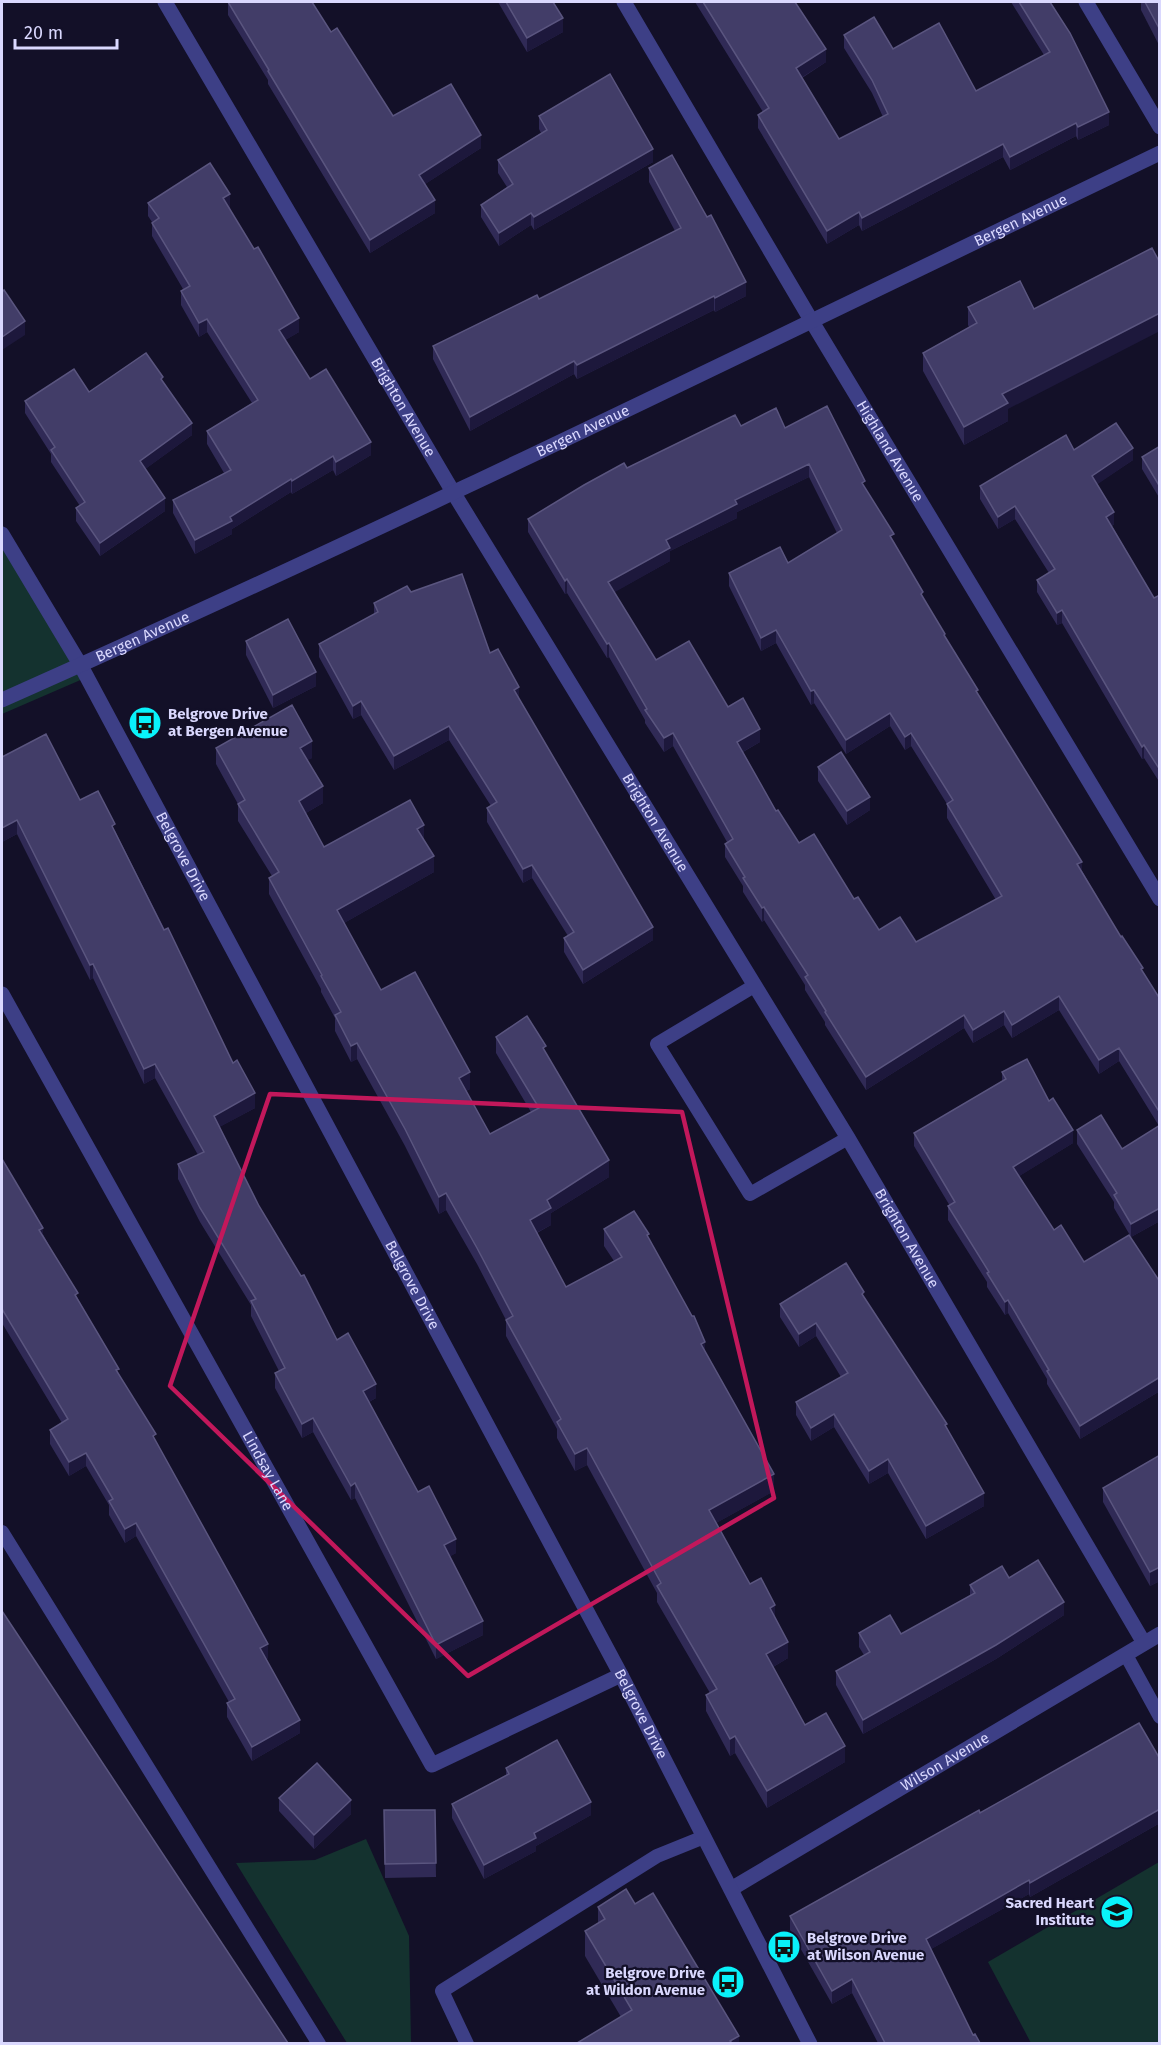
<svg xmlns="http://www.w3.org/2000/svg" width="1161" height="2045" font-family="'Fira Sans',sans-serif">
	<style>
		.green { fill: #14322f }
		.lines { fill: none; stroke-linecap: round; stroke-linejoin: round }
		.service { stroke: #3d3f86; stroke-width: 14 }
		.minor { stroke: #3d3f86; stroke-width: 15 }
		.tertiary { stroke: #3d3f86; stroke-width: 15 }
		.wall { fill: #302a56; fill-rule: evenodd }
		.shaded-wall { fill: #1d183c }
		.building { fill: #423d68; stroke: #5a557f; stroke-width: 1.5; fill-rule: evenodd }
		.marked { fill: none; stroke: #c2185b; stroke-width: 4.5; stroke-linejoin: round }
		.labels { text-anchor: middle; stroke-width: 4.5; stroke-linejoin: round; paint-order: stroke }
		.street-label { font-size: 15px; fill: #dad8fe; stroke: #131028 }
		.poi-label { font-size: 15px; font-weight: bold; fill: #dad8fe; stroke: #131028; text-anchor: start }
	</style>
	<rect width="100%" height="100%" fill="#131028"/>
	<g class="green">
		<polygon points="2,524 92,675 2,714"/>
		<polygon points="366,1839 409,1936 411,2043 347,2043 236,1863 315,1860"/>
		<polygon points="1159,1862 1159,2043 1031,2043 988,1962"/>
	</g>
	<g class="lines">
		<g class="service">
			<polyline points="754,986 657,1044 750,1194 848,1138"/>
			<polyline points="2,1532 319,2044"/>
			<polyline points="1126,1655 1160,1717"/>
			<polyline points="467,2044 442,1991 657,1856 704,1837"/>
		</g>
		<g class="minor">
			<path id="s1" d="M165,2L453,492L848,1138L1144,1643"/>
			<path id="s2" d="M624,2L811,320L1160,899"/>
			<polyline points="1086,2 1160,127"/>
			<path id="s3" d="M2,994L432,1765L621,1675"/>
			<path id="s4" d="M731,1889L1160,1634"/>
		</g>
		<g class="tertiary">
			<path id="s5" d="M2,534L81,666L621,1675L810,2044"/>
			<path id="s6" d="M2,700C392,527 775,338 1160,153"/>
		</g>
	</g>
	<g class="wall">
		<polygon points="228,2 331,32 393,116 481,148 425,184 435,213 370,253 268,84 268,80 228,15"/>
		<polygon points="498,2 553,2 563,32 527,52"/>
		<polygon points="695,2 795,2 826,62 802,78 839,139 883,117 872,93 844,48 844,35 893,49 976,91 1044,55 1011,2 1050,2 1109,125 1078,140 1076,136 1010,170 1003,157 862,231 859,225 827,244 758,128 758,115 763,112"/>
		<polygon points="1141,2 1160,2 1160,47 1141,10"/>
		<polygon points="539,116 653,162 534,230 531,225 499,246 481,217 481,205 507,187 498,173 498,160 541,133 539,129"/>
		<polygon points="649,168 746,296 715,312 714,310 577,379 574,374 470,431 433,359 433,346 539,299 675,231 649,182"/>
		<polygon points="148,203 230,207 229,208 299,332 285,340 310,379 371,455 336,476 333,470 292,494 291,492 232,529 232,534 195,554 173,513 173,500 224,473 207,444 207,431 252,403 207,332 199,337 181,305 181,291 183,289 152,236 152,222 148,216"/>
		<polygon points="1020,281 1008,409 1008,421 964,445 923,371 923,353 969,327 968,325 968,307"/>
		<polygon points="163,382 192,435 145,469 165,511 100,556 76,521 76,508 80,506 51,462 51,454 25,413 25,401"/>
		<path d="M741,426L785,428L865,488L923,597L978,695L1121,937L1160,999V1221L1131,1237L1114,1208V1202L1077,1144V1130L1122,1149L1159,1126L1119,1061L1099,1074L1059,1010L1012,1038L1004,1025L973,1043L964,1028L866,1090L825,1025V1022L805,990V985L764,920L762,922L743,892V886L725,857V844L727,842L673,746L664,752L645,723V720L609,657L607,658L567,593L565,594L528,532V519L627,468ZM809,477L837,533L788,563L729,573V586L761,651L776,643L811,705L814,703L846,754L890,726L905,750L911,746L947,804V818L996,900L916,942L879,930L854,899L799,843L776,811L743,752L760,742L728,707L656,660L614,592L670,561V551L737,518V512Z"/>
		<polygon points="1160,446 1160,499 1142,469 1142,457"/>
		<polygon points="1074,450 1133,460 1097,484 1114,524 1112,526 1154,598 1160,595 1160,783 1144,758 1142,759 1062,623 1057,625 1037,592 1037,580 1049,573 1015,519 998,529 980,499 980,486"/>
		<polygon points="411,592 490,653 519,698 653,940 583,984 564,952 564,938 568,936 532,878 523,883 487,822 487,808 491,806 449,740 394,770 361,715 353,719 319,657 319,644 374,614 374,603"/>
		<polygon points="246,641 316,686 273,708 246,655"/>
		<polygon points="216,748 312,758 307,760 323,803 306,813 324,847 424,840 434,872 344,923 381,990 470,1089 466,1091 490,1134 531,1112 496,1053 496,1037 546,1053 609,1177 551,1213 551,1225 537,1233 566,1287 614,1261 604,1246 604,1229 649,1239 774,1491 716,1523 750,1584 775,1617 788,1658 773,1667 805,1725 845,1762 767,1808 735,1753 730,1756 706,1711 706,1695 710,1693 657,1602 657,1593 587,1465 575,1471 557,1438 557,1429 506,1336 506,1320 477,1264 446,1210 439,1214 405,1146 357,1059 351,1062 335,1031 335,1018 321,992 321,989 269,894 269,878 272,876 238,821 238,804 216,764"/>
		<polygon points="2,757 80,800 115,831 255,1108 219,1127 259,1206 337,1340 376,1398 369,1402 418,1492 456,1553 450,1556 483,1635 436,1659 355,1498 351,1500 313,1432 302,1438 275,1388 275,1373 279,1371 251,1316 251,1305 200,1222 178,1179 178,1164 198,1155 155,1078 144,1084 93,978 90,980 17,834 2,842"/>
		<polygon points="818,767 870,810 847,825 818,781"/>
		<polygon points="1002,1072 1049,1101 1073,1143 1019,1176 1054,1230 1084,1262 1160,1282 1160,1391 1080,1439 1047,1384 1047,1379 1008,1313 1005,1315 987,1287 987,1282 948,1220 948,1206 950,1206 914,1146 914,1133 1002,1081"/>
		<polygon points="2,1159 156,1442 268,1658 266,1659 300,1733 252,1761 227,1717 227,1703 229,1702 136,1536 125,1543 109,1515 109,1505 86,1466 69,1476 50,1444 50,1430 62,1423 2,1323"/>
		<polygon points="864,1299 947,1427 984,1506 926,1539 888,1473 869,1484 834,1427 811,1441 796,1415 796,1402 841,1377 816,1336 799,1347 780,1317 780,1304"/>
		<polygon points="1160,1455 1160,1581 1150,1586 1103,1502 1103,1488"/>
		<polygon points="1009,1578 1064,1615 996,1659 863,1734 836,1685 836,1671 864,1655 859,1647 859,1633 901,1634 970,1596 970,1585"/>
		<polygon points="1160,1759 1160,1823 1030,1897 1029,1894 931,1949 973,2035 980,2043 878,2043 852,1993 832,2004 790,1930 790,1916 980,1813"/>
		<polygon points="506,1768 591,1815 536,1846 536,1851 484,1879 452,1818 452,1804 506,1775"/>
		<polygon points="279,1798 351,1814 314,1849 279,1811"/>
		<polygon points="384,1810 435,1810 436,1877 385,1878"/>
		<polygon points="635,1904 739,2043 621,2017 585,1956 585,1931 598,1923 598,1907"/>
	</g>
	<g class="shaded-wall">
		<polygon points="563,18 563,32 527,52 527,38"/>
		<polygon points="826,49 826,62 796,81 796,68"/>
		<polygon points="1109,112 1109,125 1078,140 1078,127"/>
		<polygon points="1076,123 1076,136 1010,170 1010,157"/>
		<polygon points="481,135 481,148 419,188 419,175"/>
		<polygon points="1003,144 1003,157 862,231 862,218"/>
		<polygon points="653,149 653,162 534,230 534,217"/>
		<polygon points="230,194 230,207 223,212 223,198"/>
		<polygon points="435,200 435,213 370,253 370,240"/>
		<polygon points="859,212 859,225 827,244 827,231"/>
		<polygon points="531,213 531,225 499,246 499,233"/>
		<polygon points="746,282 746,296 715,312 715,298"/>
		<polygon points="714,296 714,310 577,379 577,365"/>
		<polygon points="1160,313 1160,331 1008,409 1008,421 964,445 964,427 1002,394"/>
		<polygon points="299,318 299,332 279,344 279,330"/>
		<polygon points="207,319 207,332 199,337 199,323"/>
		<polygon points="25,321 25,335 2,350 2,337"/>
		<polygon points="574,361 574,374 470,431 470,417"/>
		<polygon points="192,423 192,435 140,473 140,461"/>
		<polygon points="371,442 371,455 336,476 336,462"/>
		<polygon points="1133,448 1133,460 1092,488 1092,476"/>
		<polygon points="333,456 333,470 292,494 292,481"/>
		<polygon points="809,464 809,477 737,512 737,518 670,551 670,561 608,596 608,582 666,540 735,500"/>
		<polygon points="291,479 291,492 232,529 232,534 195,554 195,540 230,517"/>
		<polygon points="165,498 165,511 100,556 100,543"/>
		<polygon points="1015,506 1015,519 998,529 998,517"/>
		<polygon points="1114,512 1114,524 1106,530 1106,517"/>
		<polygon points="567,579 567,593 565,594 565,581"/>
		<polygon points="1062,610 1062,623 1057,625 1057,613"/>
		<polygon points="776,630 776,643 761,651 761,638"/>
		<polygon points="609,643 609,657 607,658 607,644"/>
		<polygon points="316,672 316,686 273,708 273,695"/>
		<polygon points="519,687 519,700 514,690"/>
		<polygon points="814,690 814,703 811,705 811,691"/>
		<polygon points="361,701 361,715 353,719 353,706"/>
		<polygon points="890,713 890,726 846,754 846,740"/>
		<polygon points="449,726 449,740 394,770 394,756"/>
		<polygon points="760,729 760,742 737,755 737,742"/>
		<polygon points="673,733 673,746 664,752 664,738"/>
		<polygon points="911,733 911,746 905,750 905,737"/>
		<polygon points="312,741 312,758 300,764 300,748"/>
		<polygon points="1144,745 1144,758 1142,759 1142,747"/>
		<polygon points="323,786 323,803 299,817 299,801"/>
		<polygon points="870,797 870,810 847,825 847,811"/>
		<polygon points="17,820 17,834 2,842 2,828"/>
		<polygon points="424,825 424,842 417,829"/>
		<polygon points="434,856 434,872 337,927 337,910"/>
		<polygon points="1082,862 1082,875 1077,864"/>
		<polygon points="532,865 532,878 523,883 523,869"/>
		<polygon points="764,907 764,920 762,922 762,908"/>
		<polygon points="653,927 653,940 583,984 583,970"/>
		<polygon points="93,964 93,978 90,980 90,965"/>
		<polygon points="1059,996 1059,1010 1012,1038 1012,1025"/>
		<polygon points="1004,1011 1004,1025 973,1043 973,1030"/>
		<polygon points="964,1015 964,1028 866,1090 866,1077"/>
		<polygon points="357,1043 357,1059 351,1062 351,1046"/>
		<polygon points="1119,1048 1119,1061 1099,1074 1099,1060"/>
		<polygon points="155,1064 155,1078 144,1084 144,1069"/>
		<polygon points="470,1072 470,1089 459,1094 459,1078"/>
		<polygon points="255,1093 255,1108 214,1130 214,1116"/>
		<polygon points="1073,1130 1073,1143 1013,1180 1013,1167"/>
		<polygon points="609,1160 609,1177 551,1213 551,1225 530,1236 530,1220 547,1200"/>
		<polygon points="446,1193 446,1210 439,1214 439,1197"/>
		<polygon points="1160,1208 1160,1221 1131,1237 1131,1224"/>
		<polygon points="43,1228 43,1241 39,1230"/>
		<polygon points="1008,1300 1008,1313 1005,1315 1005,1302"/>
		<polygon points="816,1323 816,1336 799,1347 799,1334"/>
		<polygon points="705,1342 705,1358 701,1344"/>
		<polygon points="1160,1377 1160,1391 1080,1439 1080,1426"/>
		<polygon points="376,1384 376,1398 363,1405 363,1391"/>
		<polygon points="834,1414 834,1427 811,1441 811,1428"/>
		<polygon points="313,1418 313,1432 302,1438 302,1424"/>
		<polygon points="587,1448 587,1465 575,1471 575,1454"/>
		<polygon points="86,1453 86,1466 69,1476 69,1462"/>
		<polygon points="888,1459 888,1473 869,1484 869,1471"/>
		<polygon points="774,1474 774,1491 709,1527 709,1510"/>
		<polygon points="355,1483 355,1498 351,1500 351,1486"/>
		<polygon points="984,1493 984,1506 926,1539 926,1526"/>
		<polygon points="136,1523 136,1536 125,1543 125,1529"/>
		<polygon points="456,1539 456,1553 444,1560 444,1545"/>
		<polygon points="1160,1567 1160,1581 1150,1586 1150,1572"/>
		<polygon points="1064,1602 1064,1615 996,1659 863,1734 863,1720"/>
		<polygon points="775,1605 775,1622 770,1608"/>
		<polygon points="483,1621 483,1635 436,1659 436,1645"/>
		<polygon points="788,1642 788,1658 766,1671 766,1654"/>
		<polygon points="268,1644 268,1658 260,1662 260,1648"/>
		<polygon points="300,1720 300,1733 252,1761 252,1747"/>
		<polygon points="735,1736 735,1753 730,1756 730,1739"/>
		<polygon points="845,1746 845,1762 767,1808 767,1791"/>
		<polygon points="351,1800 351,1814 314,1849 314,1835"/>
		<polygon points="591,1802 591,1815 536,1846 536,1851 484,1879 484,1865 534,1833"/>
		<polygon points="1160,1809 1160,1823 1030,1897 1030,1883"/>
		<polygon points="1029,1880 1029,1894 926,1952 926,1939"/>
		<polygon points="852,1979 852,1993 832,2004 832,1991"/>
		<polygon points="739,2036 739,2043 730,2043 730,2041"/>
	</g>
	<g class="building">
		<polygon points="228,2 312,2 331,32 337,28 393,116 451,84 481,135 419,175 435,200 370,240 268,71 269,70"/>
		<polygon points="506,2 553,2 563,18 527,38"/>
		<polygon points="703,2 795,2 826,49 796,68 839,139 888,114 872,80 844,35 874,17 893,49 939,23 976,91 1050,52 1019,2 1050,2 1070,33 1109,112 1078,127 1076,123 1010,157 1003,144 862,218 859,212 827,231 758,115 769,108"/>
		<polygon points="1145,2 1160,2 1160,30"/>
		<polygon points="610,74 653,149 534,217 531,213 499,233 481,205 513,184 498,160 547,130 539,116"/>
		<polygon points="672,155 707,217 711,215 746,282 715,298 714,296 577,365 574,361 470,417 433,346 537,295 539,299 681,228 649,168"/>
		<polygon points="210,163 230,194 223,198 254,249 258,247 299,318 279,330 310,379 326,369 371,442 336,462 333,456 292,481 291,479 230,517 232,521 195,540 173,500 231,470 207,431 258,400 207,319 199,323 181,291 190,286 152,223 159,218 148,203"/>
		<polygon points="1152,248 1160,263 1160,313 1002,394 1008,403 964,427 923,353 977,323 968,307 1020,281 1034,309"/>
		<polygon points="4,290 25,321 2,337 2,292"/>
		<polygon points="146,353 163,377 161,379 192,423 140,461 165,498 100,543 76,508 85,502 51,450 55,447 25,401 74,369 89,392"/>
		<path d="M827,406L865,481L862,483L894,534L890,536L923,592L921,594L945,634L944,635L978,690L976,691L1082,862L1077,864L1121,937L1122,936L1143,968L1141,969L1160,999V1113L1119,1048L1099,1060L1059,996L1012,1025L1004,1011L973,1030L964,1015L866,1077L825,1012L826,1011L805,977L808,975L764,907L762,908L743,878L745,877L725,844L733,839L673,733L664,738L645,710L647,709L609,643L607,644L567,579L565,581L528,519L584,485L624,463L627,468L735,415L741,426L776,408L785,428ZM809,464L842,530L788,563L780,547L729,573L761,638L776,630L811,691L814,690L846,740L890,713L905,737L911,733L953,800L947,804L1002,896L916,942L900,917L879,930L858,897L854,899L814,834L799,843L778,810L776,811L737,742L760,729L743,698L728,707L689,641L656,660L608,582L670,548L666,540L737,504L735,500Z"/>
		<polygon points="1116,423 1133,448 1092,476 1114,512 1106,517 1154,598 1160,595 1160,770 1144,745 1142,747 1062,610 1057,613 1037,580 1055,569 1015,506 998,517 980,486 1066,435 1074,450"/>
		<polygon points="1160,446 1160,487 1142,457"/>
		<polygon points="462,574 490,653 498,649 519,687 514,690 653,927 583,970 564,938 574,932 532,865 523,869 487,808 497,802 449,726 394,756 361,701 353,706 319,644 378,612 374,603 407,586 411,592"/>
		<polygon points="288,619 316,672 273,695 246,641"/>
		<polygon points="292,705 312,741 300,748 323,786 299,801 324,847 410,800 424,825 417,829 434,856 337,910 381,990 415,972 470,1072 459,1078 490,1134 539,1108 496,1037 527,1016 546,1046 543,1048 609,1160 547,1200 551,1208 530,1220 566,1287 622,1257 604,1229 634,1211 649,1234 647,1235 692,1316 694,1316 705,1342 701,1344 774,1474 709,1510 750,1584 761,1578 775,1605 770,1608 788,1642 766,1654 805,1725 826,1713 845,1746 767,1791 735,1736 730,1739 706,1695 717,1689 657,1586 661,1583 587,1448 575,1454 557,1422 561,1419 506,1320 513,1316 477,1248 446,1193 439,1197 405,1129 357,1043 351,1046 335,1015 341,1012 321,976 322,975 269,878 279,872 238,804 245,800 216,748"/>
		<polygon points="46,734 80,800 98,791 115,824 112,826 164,930 168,928 233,1063 237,1060 255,1093 214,1116 259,1206 301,1276 304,1275 337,1340 348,1333 376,1384 363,1391 418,1492 429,1486 456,1539 444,1545 483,1621 436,1645 355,1483 351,1486 313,1418 302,1424 275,1373 285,1368 251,1301 256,1299 200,1208 178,1164 204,1152 155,1064 144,1069 93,964 90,965 17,820 2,828 2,757"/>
		<polygon points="841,752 870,797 847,811 818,767"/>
		<polygon points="1027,1059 1049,1101 1053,1098 1073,1130 1013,1167 1054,1230 1061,1225 1084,1262 1129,1235 1160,1282 1160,1377 1080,1426 1047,1371 1049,1370 1008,1300 1005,1302 987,1273 989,1272 948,1206 955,1202 914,1133 1006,1079 1002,1072"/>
		<polygon points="1101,1115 1122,1149 1160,1125 1160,1208 1131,1224 1114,1195 1117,1193 1077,1130"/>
		<polygon points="2,1159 43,1228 39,1230 78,1293 75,1295 119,1369 116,1370 156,1434 153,1436 268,1644 260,1648 300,1720 252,1747 227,1703 235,1699 136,1523 125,1529 109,1501 113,1499 86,1453 69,1462 50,1430 68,1419 2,1309"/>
		<polygon points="846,1263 864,1292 862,1294 947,1424 945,1425 984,1493 926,1526 888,1459 869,1471 834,1414 811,1428 796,1402 848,1373 816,1323 799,1334 780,1304"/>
		<polygon points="1160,1455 1160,1567 1150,1572 1103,1488"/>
		<polygon points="1038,1560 1064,1602 996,1645 863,1720 836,1671 870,1652 859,1633 890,1615 901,1634 975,1593 970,1585 1002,1566 1009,1578"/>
		<polygon points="2,1611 288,2043 2,2043"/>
		<polygon points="1139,1723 1160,1759 1160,1809 1030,1883 1029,1880 926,1939 973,2035 975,2034 980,2043 885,2043 852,1979 832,1991 790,1916 979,1810 980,1813"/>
		<polygon points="557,1740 591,1802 534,1833 536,1838 484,1865 452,1804 509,1774 506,1768"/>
		<polygon points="317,1763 351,1800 314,1835 279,1798"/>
		<polygon points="384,1810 435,1810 436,1863 385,1864"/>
		<polygon points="626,1889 635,1904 653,1893 739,2036 730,2041 732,2043 577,2043 632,2010 585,1931 605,1919 598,1907"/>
	</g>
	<path class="marked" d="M270,1094L682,1112L774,1498L468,1676L170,1386Z"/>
	<defs>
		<g id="bus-disc" transform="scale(1.725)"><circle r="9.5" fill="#09f2fa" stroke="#131028"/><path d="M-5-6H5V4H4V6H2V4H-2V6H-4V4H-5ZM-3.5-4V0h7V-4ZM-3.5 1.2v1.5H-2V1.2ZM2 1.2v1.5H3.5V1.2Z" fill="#111"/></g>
		<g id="school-disc" transform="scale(1.725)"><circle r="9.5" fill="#09f2fa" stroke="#131028"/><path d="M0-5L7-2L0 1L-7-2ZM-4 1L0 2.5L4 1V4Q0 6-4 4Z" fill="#111"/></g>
	</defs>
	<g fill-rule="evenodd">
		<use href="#bus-disc" x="145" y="723"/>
		<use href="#school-disc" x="1117" y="1912"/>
		<use href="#bus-disc" x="784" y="1947"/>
		<use href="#bus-disc" x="728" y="1982"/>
	</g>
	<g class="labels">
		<g class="street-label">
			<text dy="5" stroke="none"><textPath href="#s6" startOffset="1126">Bergen Avenue</textPath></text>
			<text dy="5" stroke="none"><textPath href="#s1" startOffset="470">Brighton Avenue</textPath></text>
			<text dy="5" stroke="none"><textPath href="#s6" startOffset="640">Bergen Avenue</textPath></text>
			<text dy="5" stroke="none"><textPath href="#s2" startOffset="522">Highland Avenue</textPath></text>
			<text dy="5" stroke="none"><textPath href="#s6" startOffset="154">Bergen Avenue</textPath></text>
			<text dy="5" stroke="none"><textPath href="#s1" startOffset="956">Brighton Avenue</textPath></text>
			<text dy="5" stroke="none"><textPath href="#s5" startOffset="370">Belgrove Drive</textPath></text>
			<text dy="5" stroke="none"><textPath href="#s1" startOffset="1442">Brighton Avenue</textPath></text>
			<text dy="5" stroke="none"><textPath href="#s5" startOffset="856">Belgrove Drive</textPath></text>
			<text dy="5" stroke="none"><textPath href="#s3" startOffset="546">Lindsay Lane</textPath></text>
			<text dy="5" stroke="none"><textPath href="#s5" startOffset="1342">Belgrove Drive</textPath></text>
			<text dy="5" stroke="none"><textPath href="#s4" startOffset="249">Wilson Avenue</textPath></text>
		</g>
		<g class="poi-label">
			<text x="168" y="719">Belgrove Drive<tspan x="168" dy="17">at Bergen Avenue</tspan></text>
			<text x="1094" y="1908" text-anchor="end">Sacred Heart<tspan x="1094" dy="17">Institute</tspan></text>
			<text x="807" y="1943">Belgrove Drive<tspan x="807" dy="17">at Wilson Avenue</tspan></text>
			<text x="705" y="1978" text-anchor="end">Belgrove Drive<tspan x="705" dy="17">at Wildon Avenue</tspan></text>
		</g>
	</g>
	<rect width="1161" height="2045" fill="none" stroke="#dad8fe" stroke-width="6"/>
	<path d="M15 39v9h102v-9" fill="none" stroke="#dad8fe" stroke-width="3"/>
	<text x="24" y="39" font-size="18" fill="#dad8fe" stroke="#131028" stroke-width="4.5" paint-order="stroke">20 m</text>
</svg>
